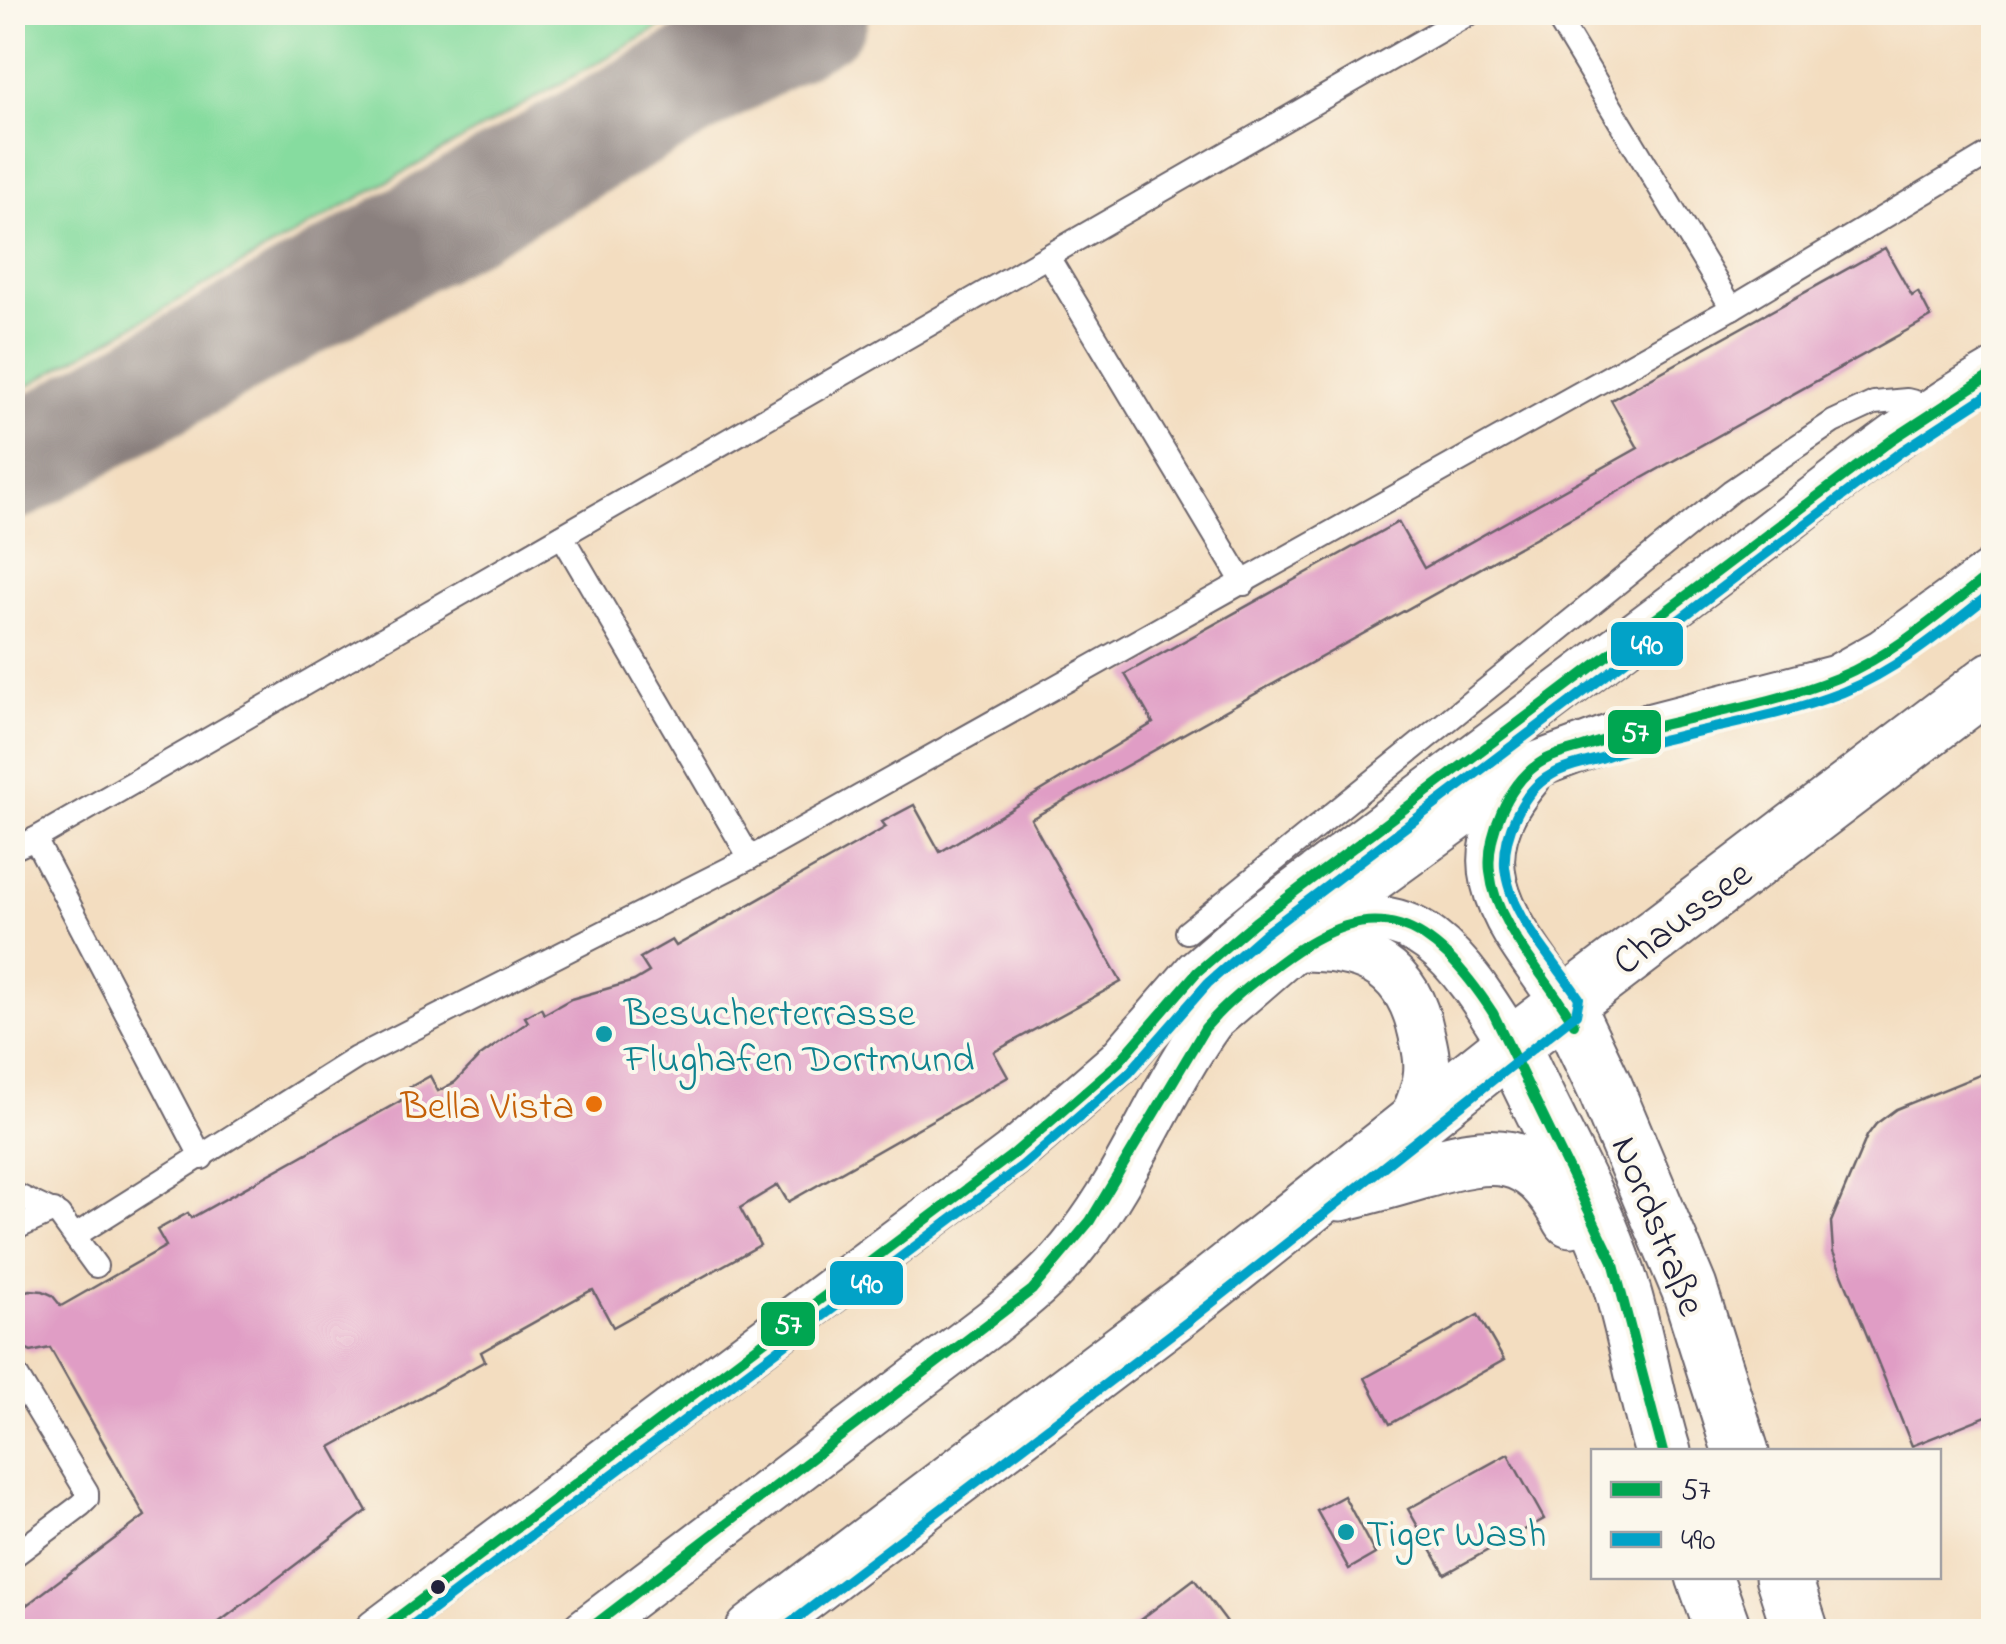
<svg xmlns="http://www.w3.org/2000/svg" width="2006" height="1644" font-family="'Indie Flower',sans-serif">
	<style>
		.green { fill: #86dc9f; stroke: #547f6d; stroke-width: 2.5 }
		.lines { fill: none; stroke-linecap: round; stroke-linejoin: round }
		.taxiway { stroke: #8a807e; stroke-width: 110 }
		.building { fill: #e09dc5 }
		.lane-casing { stroke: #6b636a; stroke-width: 26 }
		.street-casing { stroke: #6b636a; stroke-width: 49 }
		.secondary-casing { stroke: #6b636a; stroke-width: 59 }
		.lane { stroke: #fff; stroke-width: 22 }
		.street { stroke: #fff; stroke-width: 45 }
		.secondary { stroke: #fff; stroke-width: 55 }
		.bus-1-casing { stroke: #fbf7ec; stroke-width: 18 }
		.bus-2-casing { stroke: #fbf7ec; stroke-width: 18 }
		.bus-1 { stroke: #00a651; stroke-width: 10 }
		.bus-2 { stroke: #02a2c7; stroke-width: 10 }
		.culture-dot { fill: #0f9aa8; stroke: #fbf7ec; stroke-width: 4 }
		.food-dot { fill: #e8710a; stroke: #fbf7ec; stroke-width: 4 }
		.bus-dot { fill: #22223b; stroke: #fbf7ec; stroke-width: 4 }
		.labels { text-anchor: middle; stroke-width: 8; stroke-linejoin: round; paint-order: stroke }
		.street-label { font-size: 40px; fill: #22223b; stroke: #fbf7ec }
		.culture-label { font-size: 40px; fill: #0d838f; stroke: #fbf7ec; text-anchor: start }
		.food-label { font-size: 40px; fill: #c56008; stroke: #fbf7ec; text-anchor: end }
		.line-badge { stroke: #fbf7ec; stroke-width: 4 }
		.badge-label { font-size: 28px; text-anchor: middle; font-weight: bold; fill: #fff }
	</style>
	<rect width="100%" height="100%" fill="#fbf7ec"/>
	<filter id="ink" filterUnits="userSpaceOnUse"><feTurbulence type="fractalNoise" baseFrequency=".01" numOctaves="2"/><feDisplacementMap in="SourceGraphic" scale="20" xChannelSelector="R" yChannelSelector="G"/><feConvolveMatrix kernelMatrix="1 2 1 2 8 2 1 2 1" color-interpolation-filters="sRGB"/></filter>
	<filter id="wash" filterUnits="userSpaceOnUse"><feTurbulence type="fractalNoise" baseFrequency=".0048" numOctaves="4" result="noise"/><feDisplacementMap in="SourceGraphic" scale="40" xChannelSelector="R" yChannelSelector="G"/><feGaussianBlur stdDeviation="2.25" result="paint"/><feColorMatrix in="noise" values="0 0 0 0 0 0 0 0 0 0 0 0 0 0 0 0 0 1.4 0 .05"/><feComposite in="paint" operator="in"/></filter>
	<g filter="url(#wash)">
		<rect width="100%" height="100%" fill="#f3ddc0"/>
		<polygon class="green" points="13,12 685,12 685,13 13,394"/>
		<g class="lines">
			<polyline class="taxiway" points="12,465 814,12"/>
		</g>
		<g id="blocks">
			<g class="building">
				<polygon points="1885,248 1912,296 1918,292 1931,317 1031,819 1121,982 994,1052 1008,1077 788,1202 778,1185 740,1208 760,1245 613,1327 593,1290 590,1291 481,1352 485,1361 331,1447 367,1511 206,1632 12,1632 12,1616 145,1516 50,1348 31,1352 12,1343 12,1299 17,1295 30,1290 43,1291 52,1295 61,1306 166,1246 157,1230 188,1213 191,1218 402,1100 398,1094 430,1076 438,1091 455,1082 479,1057 528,1022 525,1017 541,1008 544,1014 571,999 634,981 649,972 640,958 672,940 676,946 874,834 886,827 882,822 914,805 940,852 1153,723 1125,674 1398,522 1424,568 1638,448 1611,400"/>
				<polygon points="1994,1069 1994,1413 1912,1446 1833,1252 1831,1222 1867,1136 1876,1124 1896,1109"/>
				<polygon points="1478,1315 1504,1360 1390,1424 1365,1378"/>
				<polygon points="1508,1454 1544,1519 1445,1574 1408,1509"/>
				<polygon points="1344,1496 1375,1554 1349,1569 1317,1511"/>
				<polygon points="1194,1579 1234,1632 1124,1632"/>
			</g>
		</g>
	</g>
	<g filter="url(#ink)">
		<use href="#blocks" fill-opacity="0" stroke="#6b636a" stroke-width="2.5"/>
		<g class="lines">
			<g class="lane-casing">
				<g id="lane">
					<polyline points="1554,12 1732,308"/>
					<polyline points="1048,257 1244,584"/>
					<polyline points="562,536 750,858"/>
					<polyline points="35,839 202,1158"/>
					<polyline points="12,849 35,839 1472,12"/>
					<polyline points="1187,932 1731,491 1833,422 1874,403 1907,400 1935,407"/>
					<polyline points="12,1193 59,1215 96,1266"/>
					<polyline points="12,1230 54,1211"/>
					<polyline points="76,1235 356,1058 750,858 1732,308 1994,151"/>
					<polyline points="12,1368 87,1492 87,1499 81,1505 12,1557"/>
				</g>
			</g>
			<g class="street-casing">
				<g id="street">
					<path d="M1528,777C1452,866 1510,925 1565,1004"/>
					<path d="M1317,937C1415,881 1467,973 1512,1045"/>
					<path d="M1300,948C1358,948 1402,961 1419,1023C1423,1040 1429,1059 1426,1077C1424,1094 1415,1112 1409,1128"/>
					<path d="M377,1632L1012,1155L1119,1062L1197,972L1255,922C1415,801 1575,680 1735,560C1821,496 1900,426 1994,373"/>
					<path d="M584,1632L991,1323C1024,1297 1055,1272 1080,1238C1132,1171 1161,1089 1211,1020L1375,878L1496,790L1539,764L1617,735L1836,678L1884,651L1994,571"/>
				</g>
			</g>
			<g class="secondary-casing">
				<g id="secondary">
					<polyline points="1565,1004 1605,1088 1689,1288 1741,1452"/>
					<path d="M1512,1045C1543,1117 1585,1186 1612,1259C1635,1321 1643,1388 1663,1452"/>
					<path d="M1340,1193C1368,1187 1395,1179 1422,1171C1493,1150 1533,1145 1571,1219"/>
					<polyline points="1704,1576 1724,1632"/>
					<polyline points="1783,1576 1801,1632"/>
					<polyline points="753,1632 1181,1308 1512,1045 1994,679"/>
				</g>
			</g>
			<use href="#lane" class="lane"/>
			<use href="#street" class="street"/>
			<use href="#secondary" class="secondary"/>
			<g class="bus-1-casing">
				<g id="bus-1">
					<path d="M1574,1024C1548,976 1496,929 1490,872C1486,836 1508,785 1538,764C1553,753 1577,750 1595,743C1674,717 1759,710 1837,678C1895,654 1945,610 1994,571"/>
					<polyline points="378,1632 1012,1155 1119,1062 1197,972 1255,922 1893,439 1994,373"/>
					<path d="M585,1632L1032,1290L1090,1221L1205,1028C1227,1002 1253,982 1280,962C1377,889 1432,920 1493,1013L1613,1261L1663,1452"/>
				</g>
			</g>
			<g class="bus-2-casing">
				<g id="bus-2">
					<polyline points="403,1632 1022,1166 1129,1073 1208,983 1264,934 1902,451 1994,391"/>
					<path d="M779,1632L1190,1320L1576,1014L1579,998C1554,959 1509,915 1505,867C1503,835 1522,791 1551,775C1565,766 1585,763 1601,758C1680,730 1765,723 1843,692C1899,669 1947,628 1994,591"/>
				</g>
			</g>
			<use href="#bus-1" class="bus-1"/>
			<use href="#bus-2" class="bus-2"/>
		</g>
	</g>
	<g class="culture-dot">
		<circle cx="604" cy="1034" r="10"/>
		<circle cx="1346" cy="1532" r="10"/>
	</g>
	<circle class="food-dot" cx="594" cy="1104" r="10"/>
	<circle class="bus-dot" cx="438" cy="1587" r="9"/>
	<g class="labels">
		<g class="street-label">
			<text transform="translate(1681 916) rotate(-37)" y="14">Chaussee</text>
			<text transform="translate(1660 1225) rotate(68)" y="14">Nordstraße</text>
		</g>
		<g class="culture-label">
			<text x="624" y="1025">Besucherterrasse<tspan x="624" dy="46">Flughafen Dortmund</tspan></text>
			<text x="1366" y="1546">Tiger Wash</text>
		</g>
		<g class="food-label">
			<text x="574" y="1118">Bella Vista</text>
		</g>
	</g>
	<g class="line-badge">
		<rect x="1609" y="620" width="76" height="48" rx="10" fill="#02a2c7"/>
		<rect x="1606" y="708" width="57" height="48" rx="10" fill="#00a651"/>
		<rect x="828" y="1259" width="77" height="48" rx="10" fill="#02a2c7"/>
		<rect x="759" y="1300" width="58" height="48" rx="10" fill="#00a651"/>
	</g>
	<g class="badge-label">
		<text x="1647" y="654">490</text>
		<text x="1635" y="741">57</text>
		<text x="867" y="1293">490</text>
		<text x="788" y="1333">57</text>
	</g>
	<rect width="2006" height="1644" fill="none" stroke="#fbf7ec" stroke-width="50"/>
	<rect x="1591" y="1449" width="350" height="130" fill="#fbf7ec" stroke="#a4a2a5" stroke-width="2.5"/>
	<rect x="1611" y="1482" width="50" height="15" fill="#00a651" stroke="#a4a2a5" stroke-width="2.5"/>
	<text x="1681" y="1499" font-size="30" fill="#22223b">57</text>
	<rect x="1611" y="1532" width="50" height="15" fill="#02a2c7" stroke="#a4a2a5" stroke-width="2.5"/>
	<text x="1681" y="1549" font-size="30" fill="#22223b">490</text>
</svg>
